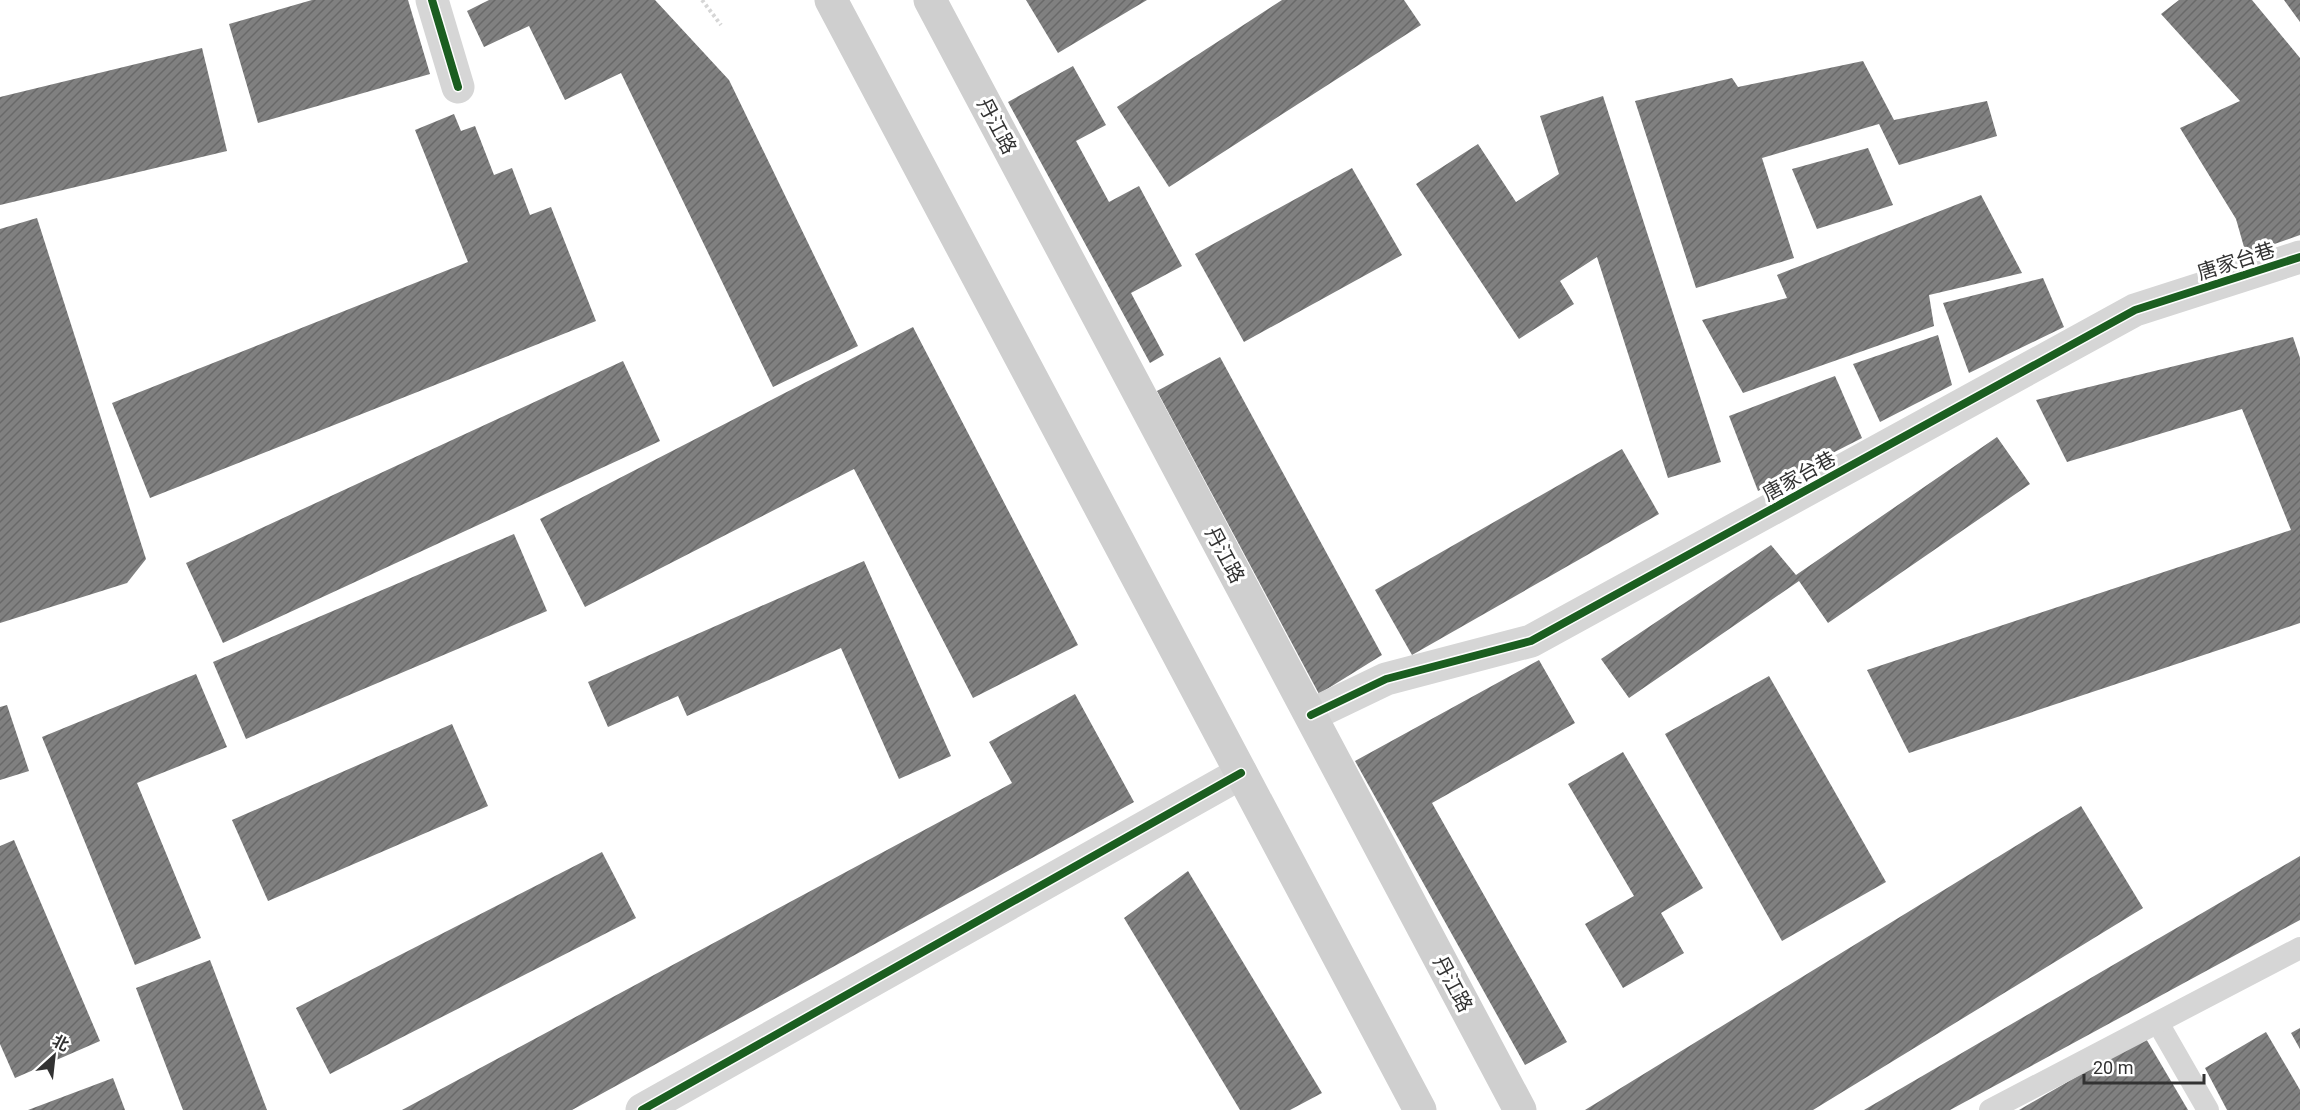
<svg xmlns="http://www.w3.org/2000/svg" width="2300" height="1110" font-family="Roboto,'Noto Sans SC',sans-serif">
	<style>
		.building { fill: url(#building-hatch) }
		.lines { fill: none; stroke-linecap: round; stroke-linejoin: round }
		.path { stroke: #d6d6d6; stroke-width: 4; stroke-dasharray: 3 3; stroke-linecap: butt }
		.lane { stroke: #d6d6d6; stroke-width: 22 }
		.street { stroke: #d6d6d6; stroke-width: 33 }
		.secondary { stroke: #cfcfcf; stroke-width: 33 }
		.cycleway-casing { stroke: #fff; stroke-width: 11 }
		.cycleway { stroke: #1b5e20; stroke-width: 8 }
		.labels { text-anchor: middle; stroke-width: 6; stroke-linejoin: round; paint-order: stroke }
		.street-label { font-size: 20px; fill: #323232; stroke: #fff }
	</style>
	<defs>
		<pattern id="building-hatch" width="6" height="6" patternUnits="userSpaceOnUse" patternTransform="scale(1.5)"><rect width="6" height="6" fill="#808080"/><path d="M-1 1l2-2M0 6l6-6M5 7l2-2" fill="none" stroke="#696969"/></pattern>
	</defs>
	<rect width="100%" height="100%" fill="#fff"/>
	<g class="building">
		<polygon points="312,0 408,0 430,74 258,123 229,24"/>
		<polygon points="489,0 655,0 729,80 858,346 773,387 621,73 565,100 529,26 484,47 467,11"/>
		<polygon points="1026,0 1147,0 1058,53"/>
		<polygon points="1282,0 1404,0 1421,25 1169,187 1117,107"/>
		<polygon points="2179,0 2252,0 2300,58 2300,235 2246,254 2236,219 2180,128 2240,101 2161,14"/>
		<polygon points="2284,0 2300,0 2300,22"/>
		<polygon points="202,48 227,151 0,205 0,97"/>
		<polygon points="1863,61 1894,120 1987,101 1997,136 1899,165 1879,124 1762,158 1794,258 1696,288 1635,101 1732,78 1738,87"/>
		<polygon points="1073,66 1106,125 1076,141 1109,202 1139,186 1182,266 1131,293 1164,355 1150,363 1008,102"/>
		<polygon points="1603,96 1721,462 1668,478 1597,257 1560,281 1574,304 1519,339 1416,184 1478,144 1516,202 1559,174 1540,116"/>
		<polygon points="454,114 461,131 475,126 494,175 512,168 530,215 551,207 596,321 150,498 112,403 468,262 415,130"/>
		<polygon points="1868,148 1893,205 1817,229 1792,169"/>
		<polygon points="1352,168 1402,255 1244,342 1195,254"/>
		<polygon points="1981,195 2022,273 1929,295 1934,326 1743,393 1702,320 1787,298 1777,275"/>
		<polygon points="37,218 146,559 127,583 0,623 0,229"/>
		<polygon points="2043,278 2064,327 1969,373 1943,303"/>
		<polygon points="913,327 1078,645 973,698 854,469 585,607 540,519"/>
		<polygon points="1938,335 1952,385 1880,422 1853,364"/>
		<polygon points="2293,337 2300,358 2300,623 1909,753 1867,670 2291,530 2242,409 2067,462 2036,400"/>
		<polygon points="1220,357 1382,655 1319,694 1157,391"/>
		<polygon points="623,361 660,441 223,643 186,563"/>
		<polygon points="1835,376 1862,438 1758,491 1729,416"/>
		<polygon points="1997,437 2030,484 1828,623 1799,581 1629,698 1601,659 1771,545 1796,575"/>
		<polygon points="1622,449 1659,514 1412,655 1375,590"/>
		<polygon points="514,534 547,611 246,739 213,662"/>
		<polygon points="864,561 951,756 899,779 841,648 687,716 678,696 608,727 588,682"/>
		<polygon points="1539,660 1575,723 1432,803 1567,1042 1525,1065 1355,761"/>
		<polygon points="196,674 227,747 137,783 201,938 135,965 42,737"/>
		<polygon points="1769,676 1886,882 1782,941 1665,734"/>
		<polygon points="1075,694 1134,802 572,1110 402,1110 1012,783 989,742"/>
		<polygon points="7,705 29,771 0,780 0,707"/>
		<polygon points="452,724 488,806 268,901 232,820"/>
		<polygon points="1623,752 1703,888 1661,913 1684,953 1623,988 1585,924 1634,896 1568,784"/>
		<polygon points="2081,806 2143,908 1813,1110 1585,1110"/>
		<polygon points="14,840 100,1041 15,1078 0,1044 0,846"/>
		<polygon points="602,852 636,918 330,1074 296,1008"/>
		<polygon points="2300,856 2300,920 1950,1110 1864,1110"/>
		<polygon points="1188,871 1322,1093 1290,1110 1240,1110 1124,918"/>
		<polygon points="210,960 267,1110 183,1110 136,988"/>
		<polygon points="2300,1028 2300,1049 2291,1033"/>
		<polygon points="2266,1032 2300,1090 2300,1110 2227,1110 2205,1068"/>
		<polygon points="2145,1037 2188,1110 2019,1110"/>
		<polygon points="113,1078 125,1110 28,1110"/>
	</g>
	<g class="lines">
		<polyline class="path" points="702,0 721,25"/>
		<g class="lane">
			<polyline points="2158,1023 2208,1110"/>
			<polyline points="1990,1110 2300,948"/>
		</g>
		<g class="street">
			<polyline points="432,0 458,87"/>
			<polyline points="1311,715 1386,679 1531,641 2135,310 2300,257"/>
			<polyline points="642,1110 1241,773"/>
		</g>
		<g class="secondary">
			<polyline points="831,0 1420,1110"/>
			<polyline points="930,0 1520,1110"/>
		</g>
		<g class="cycleway-casing">
			<g id="cycleway">
				<polyline points="432,0 458,87"/>
				<polyline points="1311,715 1386,679 1531,641 2135,310 2300,257"/>
				<polyline points="642,1110 1241,773"/>
			</g>
		</g>
		<use href="#cycleway" class="cycleway"/>
	</g>
	<g class="labels">
		<g class="street-label">
			<text transform="translate(997 126) rotate(62)" y="7">丹江路</text>
			<text transform="translate(2236 261) rotate(-18)" y="7">唐家台巷</text>
			<text transform="translate(1799 476) rotate(-29)" y="7">唐家台巷</text>
			<text transform="translate(1225 555) rotate(62)" y="7">丹江路</text>
			<text transform="translate(1453 984) rotate(62)" y="7">丹江路</text>
		</g>
	</g>
	<g transform="translate(54 1056) rotate(27)" stroke="#ffffff" stroke-width="4.5" paint-order="stroke">
	<path d="M0-4.5L10 22L0 15L-10 22Z" fill="#323232"/>
	<text y="-9" font-size="16" font-weight="bold" text-anchor="middle" fill="#323232">北</text>
	</g>
	<path d="M2084 1074v9h120v-9" fill="none" stroke="#323232" stroke-width="3"/>
	<text x="2093" y="1074" font-size="18" fill="#323232" stroke="#ffffff" stroke-width="4.5" paint-order="stroke">20 m</text>
</svg>
